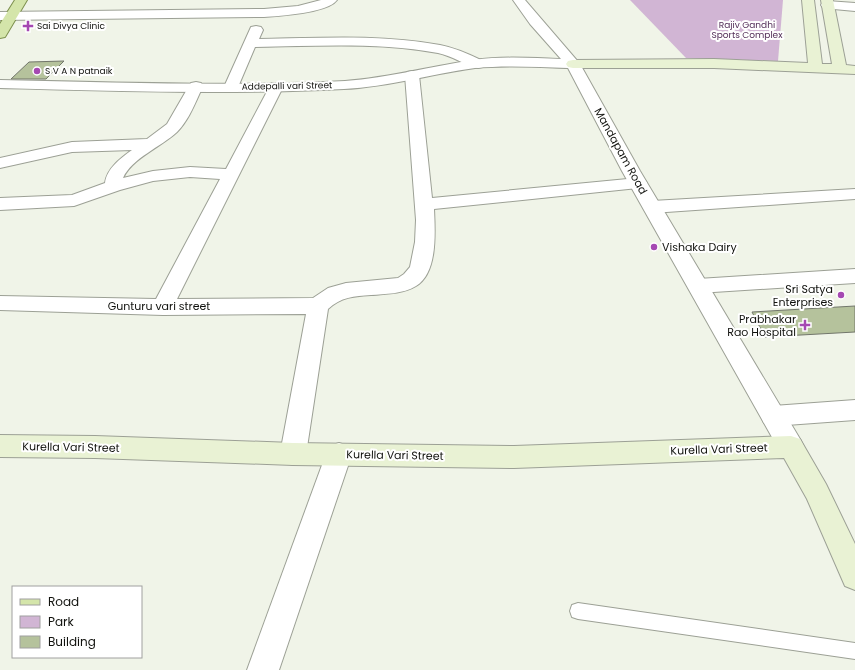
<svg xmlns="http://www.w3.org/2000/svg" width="855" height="670" font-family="Poppins,sans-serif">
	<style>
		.green { fill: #d1b5d4 }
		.building { fill: #b5c29c; stroke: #72766b }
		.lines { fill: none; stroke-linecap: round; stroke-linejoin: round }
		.service-casing { stroke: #9ca095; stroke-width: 2 }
		.minor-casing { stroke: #9ca095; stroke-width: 2 }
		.tertiary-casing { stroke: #9ca095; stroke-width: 2 }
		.secondary-casing { stroke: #9ca095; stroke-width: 2 }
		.primary-casing { stroke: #7d904e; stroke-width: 2 }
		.service { fill: #fff; fill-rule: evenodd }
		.minor { fill: #fff; fill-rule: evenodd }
		.tertiary { fill: #fff; fill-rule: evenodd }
		.secondary { fill: #e9f2d4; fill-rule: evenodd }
		.primary { fill: #d4e5aa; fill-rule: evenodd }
		.poi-dot { fill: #a548b2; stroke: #fff; stroke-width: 1.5 }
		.labels { text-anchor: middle; stroke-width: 4; stroke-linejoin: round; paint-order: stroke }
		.far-park-label { font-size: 9px; fill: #532e58; stroke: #fff }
		.far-poi-label { font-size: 9px; fill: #11120e; stroke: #fff; text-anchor: start }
		.far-street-label { font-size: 9px; fill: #11120e; stroke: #fff }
		.street-label { font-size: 11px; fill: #11120e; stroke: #fff }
		.poi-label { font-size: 11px; fill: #11120e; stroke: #fff; text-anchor: end }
	</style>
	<rect width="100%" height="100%" fill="#f0f4e8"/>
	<polygon class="green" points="630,0 783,0 778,61 686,58"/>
	<g class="building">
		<polygon points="64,61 46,79 11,79 29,62"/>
		<polygon points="855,306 855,332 765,337 752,312"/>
	</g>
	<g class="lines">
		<g class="service-casing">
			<polygon id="service" points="578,603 855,643 855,659 578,619 572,617 570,611 572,605"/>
		</g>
		<g class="minor-casing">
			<g id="minor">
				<path d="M321,0H337C328,13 280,16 264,17L0,20V12L264,9L298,6Z"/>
				<polygon points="827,1 855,3 855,11 823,8 821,5 823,2"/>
				<path d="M256,26L261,27L263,30L259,39C319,38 380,34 440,45C455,48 469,54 483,61L485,64L483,67L478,68C464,65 453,56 438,53C378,42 316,46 255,47L238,87L236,90L231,91L226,90L224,87L251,27Z"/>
				<path d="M412,71L417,72L419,75L432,198L638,178L644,179L647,183L644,187L638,188L434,209C435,231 438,273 416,286C403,294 385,294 371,295C354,296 341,297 328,309L306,454L302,462L293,465L284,462L280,454L306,314L163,315L0,310V296L156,299L220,179L190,177L153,181L120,190L74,206L0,210V198L72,195L105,183C107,168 121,158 132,150L72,152L0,168V158L72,142L147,139L167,124L189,86L191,83L196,82L201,83L203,86C196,101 189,120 177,132C161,147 132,158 123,178L153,171L190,167L226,169L271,84L276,83L281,84L283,87L177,299L313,298L328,288L346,283L398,278L404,274L410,267L415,242L416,220L405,75L407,72Z"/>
				<polygon points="855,189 855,199 652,213 646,211 643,207 646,203 652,201"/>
				<polygon points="855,269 855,283 698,293 691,291 688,286 691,281 698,279"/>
				<polygon points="855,400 855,420 773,426 764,423 761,416 764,409 773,406"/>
				<polygon points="339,443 348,446 352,454 279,670 247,670 326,454 330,446"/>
			</g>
		</g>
		<g class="tertiary-casing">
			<path id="tertiary" d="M513,0H525L580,64L640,171L800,439L804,447L800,455L791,458L782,455L622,171L568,68C537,67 506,65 475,68C431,74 388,87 344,89C229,95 115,91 0,88V80C115,82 230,87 345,81C389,78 431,66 474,60C503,56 532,58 561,59L530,24Z"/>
		</g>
		<g class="secondary-casing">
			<g id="secondary">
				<polygon points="802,0 814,0 822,64 832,64 821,0 833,0 846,65 855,66 855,74 714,68 573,68 568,67 566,64 568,61 573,60 714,59 808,63"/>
				<polygon points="0,435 95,436 293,443 514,446 791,436 800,439 826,484 855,544 855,590 845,586 807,499 784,458 514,468 293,465 95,458 0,457"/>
			</g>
		</g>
		<g class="primary-casing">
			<polygon id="primary" points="15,0 27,0 5,37 0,38 0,24"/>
		</g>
		<use href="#service" class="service"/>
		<use href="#minor" class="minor"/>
		<use href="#tertiary" class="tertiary"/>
		<use href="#secondary" class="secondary"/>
		<use href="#primary" class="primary"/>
	</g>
	<g class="poi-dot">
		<path d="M26 20h4v4h4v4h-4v4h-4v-4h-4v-4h4z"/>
		<circle cx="37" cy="71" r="4"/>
		<circle cx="654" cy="247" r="4"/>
		<circle cx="841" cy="295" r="4"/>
		<path d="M803 319h4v4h4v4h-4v4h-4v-4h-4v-4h4z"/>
	</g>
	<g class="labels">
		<g class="far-park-label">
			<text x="747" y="28">Rajiv Gandhi<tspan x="747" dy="10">Sports Complex</tspan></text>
		</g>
		<g class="far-poi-label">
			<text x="37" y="29">Sai Divya Clinic</text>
			<text x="45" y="74">S V A N patnaik</text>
		</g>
		<g class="far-street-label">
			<text transform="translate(287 86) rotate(-1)" y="3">Addepalli vari Street</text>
		</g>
		<g class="street-label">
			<text transform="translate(621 151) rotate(61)" y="4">Mandapam Road</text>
			<text x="159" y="310">Gunturu vari street</text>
			<text transform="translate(71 447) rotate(1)" y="4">Kurella Vari Street</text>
			<text transform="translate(719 449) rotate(-2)" y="4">Kurella Vari Street</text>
			<text transform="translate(395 455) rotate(1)" y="4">Kurella Vari Street</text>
		</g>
		<g class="poi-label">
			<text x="662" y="251" text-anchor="start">Vishaka Dairy</text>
			<text x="833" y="293">Sri Satya<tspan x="833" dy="13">Enterprises</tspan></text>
			<text x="796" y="323">Prabhakar<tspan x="796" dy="13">Rao Hospital</tspan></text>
		</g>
	</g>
	<rect x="12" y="586" width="130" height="72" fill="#ffffff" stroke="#a0a09f"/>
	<rect x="20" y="599" width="20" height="6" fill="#d4e5aa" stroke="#a0a09f"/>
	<text x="48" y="606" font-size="12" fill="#11120e">Road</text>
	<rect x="20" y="616" width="20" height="12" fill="#d1b5d4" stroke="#a0a09f"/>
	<text x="48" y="626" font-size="12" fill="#11120e">Park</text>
	<rect x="20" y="636" width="20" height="12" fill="#b5c29c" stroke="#a0a09f"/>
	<text x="48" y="646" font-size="12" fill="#11120e">Building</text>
</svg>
